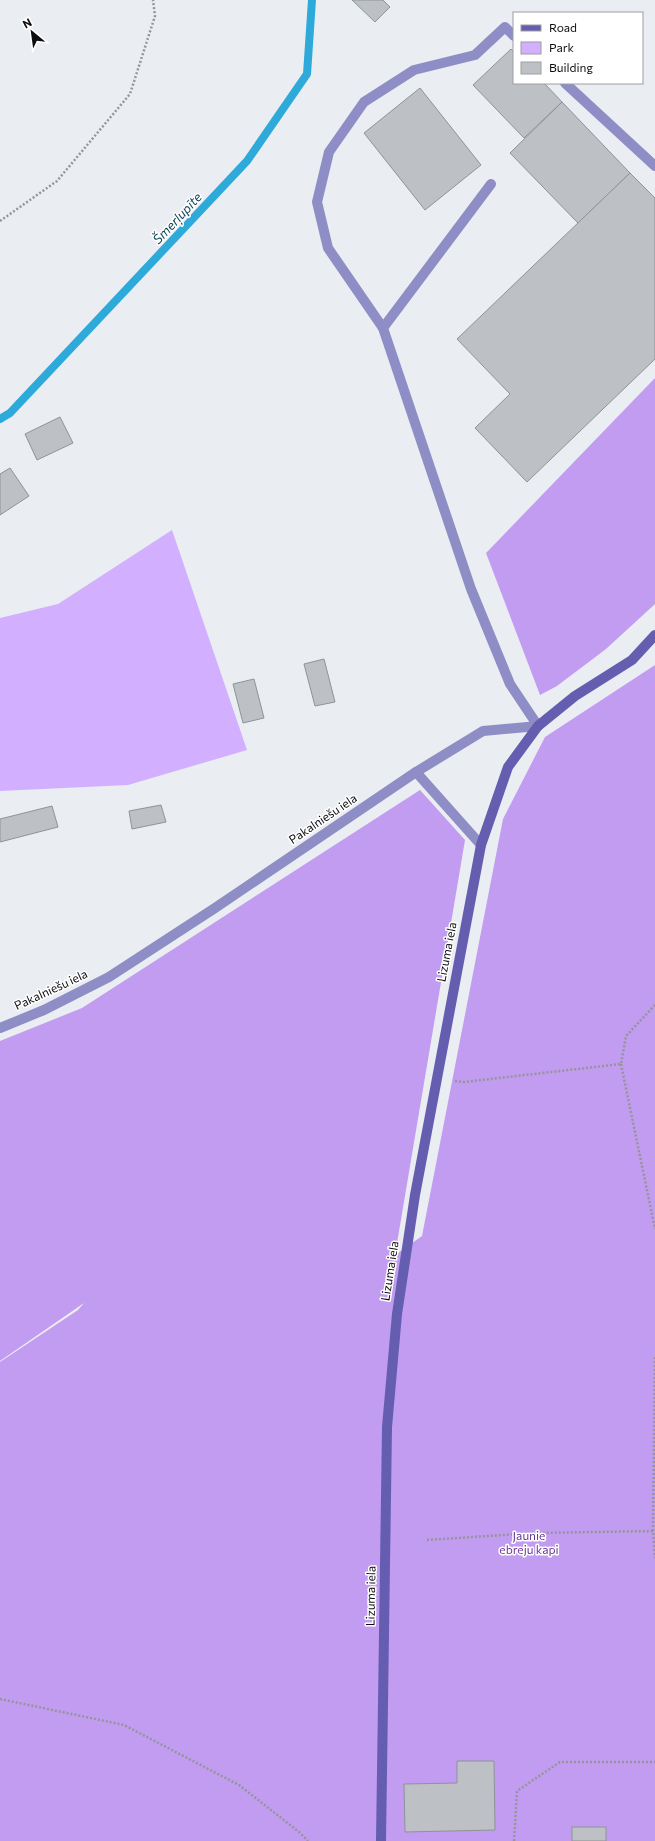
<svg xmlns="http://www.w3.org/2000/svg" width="655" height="1841" font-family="Commissioner,sans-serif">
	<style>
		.green { fill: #d3afff }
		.forest { fill: #c29cf0 }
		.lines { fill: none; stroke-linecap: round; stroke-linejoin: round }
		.stream { stroke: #2eaada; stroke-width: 8 }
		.building { fill: #bdc1c5; stroke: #8e9397 }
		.path { stroke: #939599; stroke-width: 2.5; stroke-dasharray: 2 2; stroke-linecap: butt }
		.lane { stroke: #8f8dc5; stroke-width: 10 }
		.street { stroke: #8f8dc5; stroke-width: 10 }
		.secondary { stroke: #655daf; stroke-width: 10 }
		.labels { text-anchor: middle; stroke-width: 3; stroke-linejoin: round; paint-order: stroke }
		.street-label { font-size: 12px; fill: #0c0d0f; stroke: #fff }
		.park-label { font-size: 12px; fill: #683597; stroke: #fff }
		.water-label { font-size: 13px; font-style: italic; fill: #134459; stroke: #fff }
	</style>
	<rect width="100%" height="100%" fill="#eaedf2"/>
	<polygon class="green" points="172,530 247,750 128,785 0,791 0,618 58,604"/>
	<g class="forest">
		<polygon points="655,378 655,604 606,649 557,686 540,695 486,553"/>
		<polygon points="655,665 655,1841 0,1841 0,1362 78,1310 84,1303 0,1361 0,1041 82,1008 420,790 465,840 395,1255 422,1236 503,819 545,737"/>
	</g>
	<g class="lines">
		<polyline class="stream" points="0,419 10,413 247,161 307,74 312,0"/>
	</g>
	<g class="building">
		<polygon points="352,0 383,0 390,7 375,22"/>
		<polygon points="511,49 514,52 514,83 544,83 562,102 524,138 473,85"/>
		<polygon points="420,88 481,165 425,210 364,133"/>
		<polygon points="562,102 630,173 578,223 510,153"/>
		<polygon points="630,173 655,198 655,359 527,482 475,428 510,394 457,339"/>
		<polygon points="60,417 73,443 37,460 25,434"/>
		<polygon points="10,468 29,496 0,515 0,474"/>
		<polygon points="324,659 335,702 315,706 304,664"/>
		<polygon points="254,679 264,718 243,723 233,684"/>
		<polygon points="161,805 166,822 132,829 129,811"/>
		<polygon points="52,806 58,827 0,842 0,819"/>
		<polygon points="457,1761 494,1761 495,1830 405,1832 404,1784 457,1783"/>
		<rect x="572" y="1827" width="34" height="14"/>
	</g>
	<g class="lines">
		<g class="path">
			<polyline points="0,221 57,181 130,94 155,16 153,0"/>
			<polyline points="621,1064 655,1229"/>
			<polyline points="455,1081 464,1082 621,1064 626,1036 655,1005"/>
			<polyline points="655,1357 653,1531 655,1558"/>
			<polyline points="427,1540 533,1533 655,1531"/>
			<polyline points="0,1699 124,1725 239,1785 299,1832 308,1841"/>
			<polyline points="514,1841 517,1791 560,1762 655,1762"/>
		</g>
		<g class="lane">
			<polyline points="514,36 505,27 475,55 414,70 364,102 329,152 317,202 328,248 383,328 471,589 510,684 538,726"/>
			<polyline points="565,83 655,166"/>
			<polyline points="383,328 491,184"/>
		</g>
		<g class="street">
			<polyline points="416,772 481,845"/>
			<polyline points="0,1028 44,1010 109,977 215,908 416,772 483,731 538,726"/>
		</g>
		<polyline class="secondary" points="381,1841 387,1427 397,1314 415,1195 481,845 508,767 538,726 575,696 632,660 655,635"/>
	</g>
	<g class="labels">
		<g class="street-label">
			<text transform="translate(323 819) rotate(-34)" y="4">Pakalniešu iela</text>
			<text transform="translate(447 952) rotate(-79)" y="4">Lizuma iela</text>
			<text transform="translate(51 990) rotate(-25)" y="4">Pakalniešu iela</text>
			<text transform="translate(390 1271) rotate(-81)" y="4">Lizuma iela</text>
			<text transform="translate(371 1596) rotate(-89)" y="4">Lizuma iela</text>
		</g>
		<g class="park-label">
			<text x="529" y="1540">Jaunie<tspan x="529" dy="14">ebreju kapi</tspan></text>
		</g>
		<g class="water-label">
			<text transform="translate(177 218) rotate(-47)" y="5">Šmerļupīte</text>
		</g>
	</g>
	<rect x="513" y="12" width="130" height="72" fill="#ffffff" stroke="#9e9e9f"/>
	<rect x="521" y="25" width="20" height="6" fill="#655daf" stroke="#9e9e9f"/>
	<text x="549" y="32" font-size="12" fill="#0c0d0f">Road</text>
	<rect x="521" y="42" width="20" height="12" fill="#d3afff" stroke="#9e9e9f"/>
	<text x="549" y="52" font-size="12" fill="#0c0d0f">Park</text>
	<rect x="521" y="62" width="20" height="12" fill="#bdc1c5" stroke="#9e9e9f"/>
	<text x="549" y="72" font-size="12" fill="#0c0d0f">Building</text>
	<g transform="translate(32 32) rotate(331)" stroke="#ffffff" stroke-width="3" paint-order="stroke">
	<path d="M0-3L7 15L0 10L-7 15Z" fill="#0c0d0f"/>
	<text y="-6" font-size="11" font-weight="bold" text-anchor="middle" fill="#0c0d0f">N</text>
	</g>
</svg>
